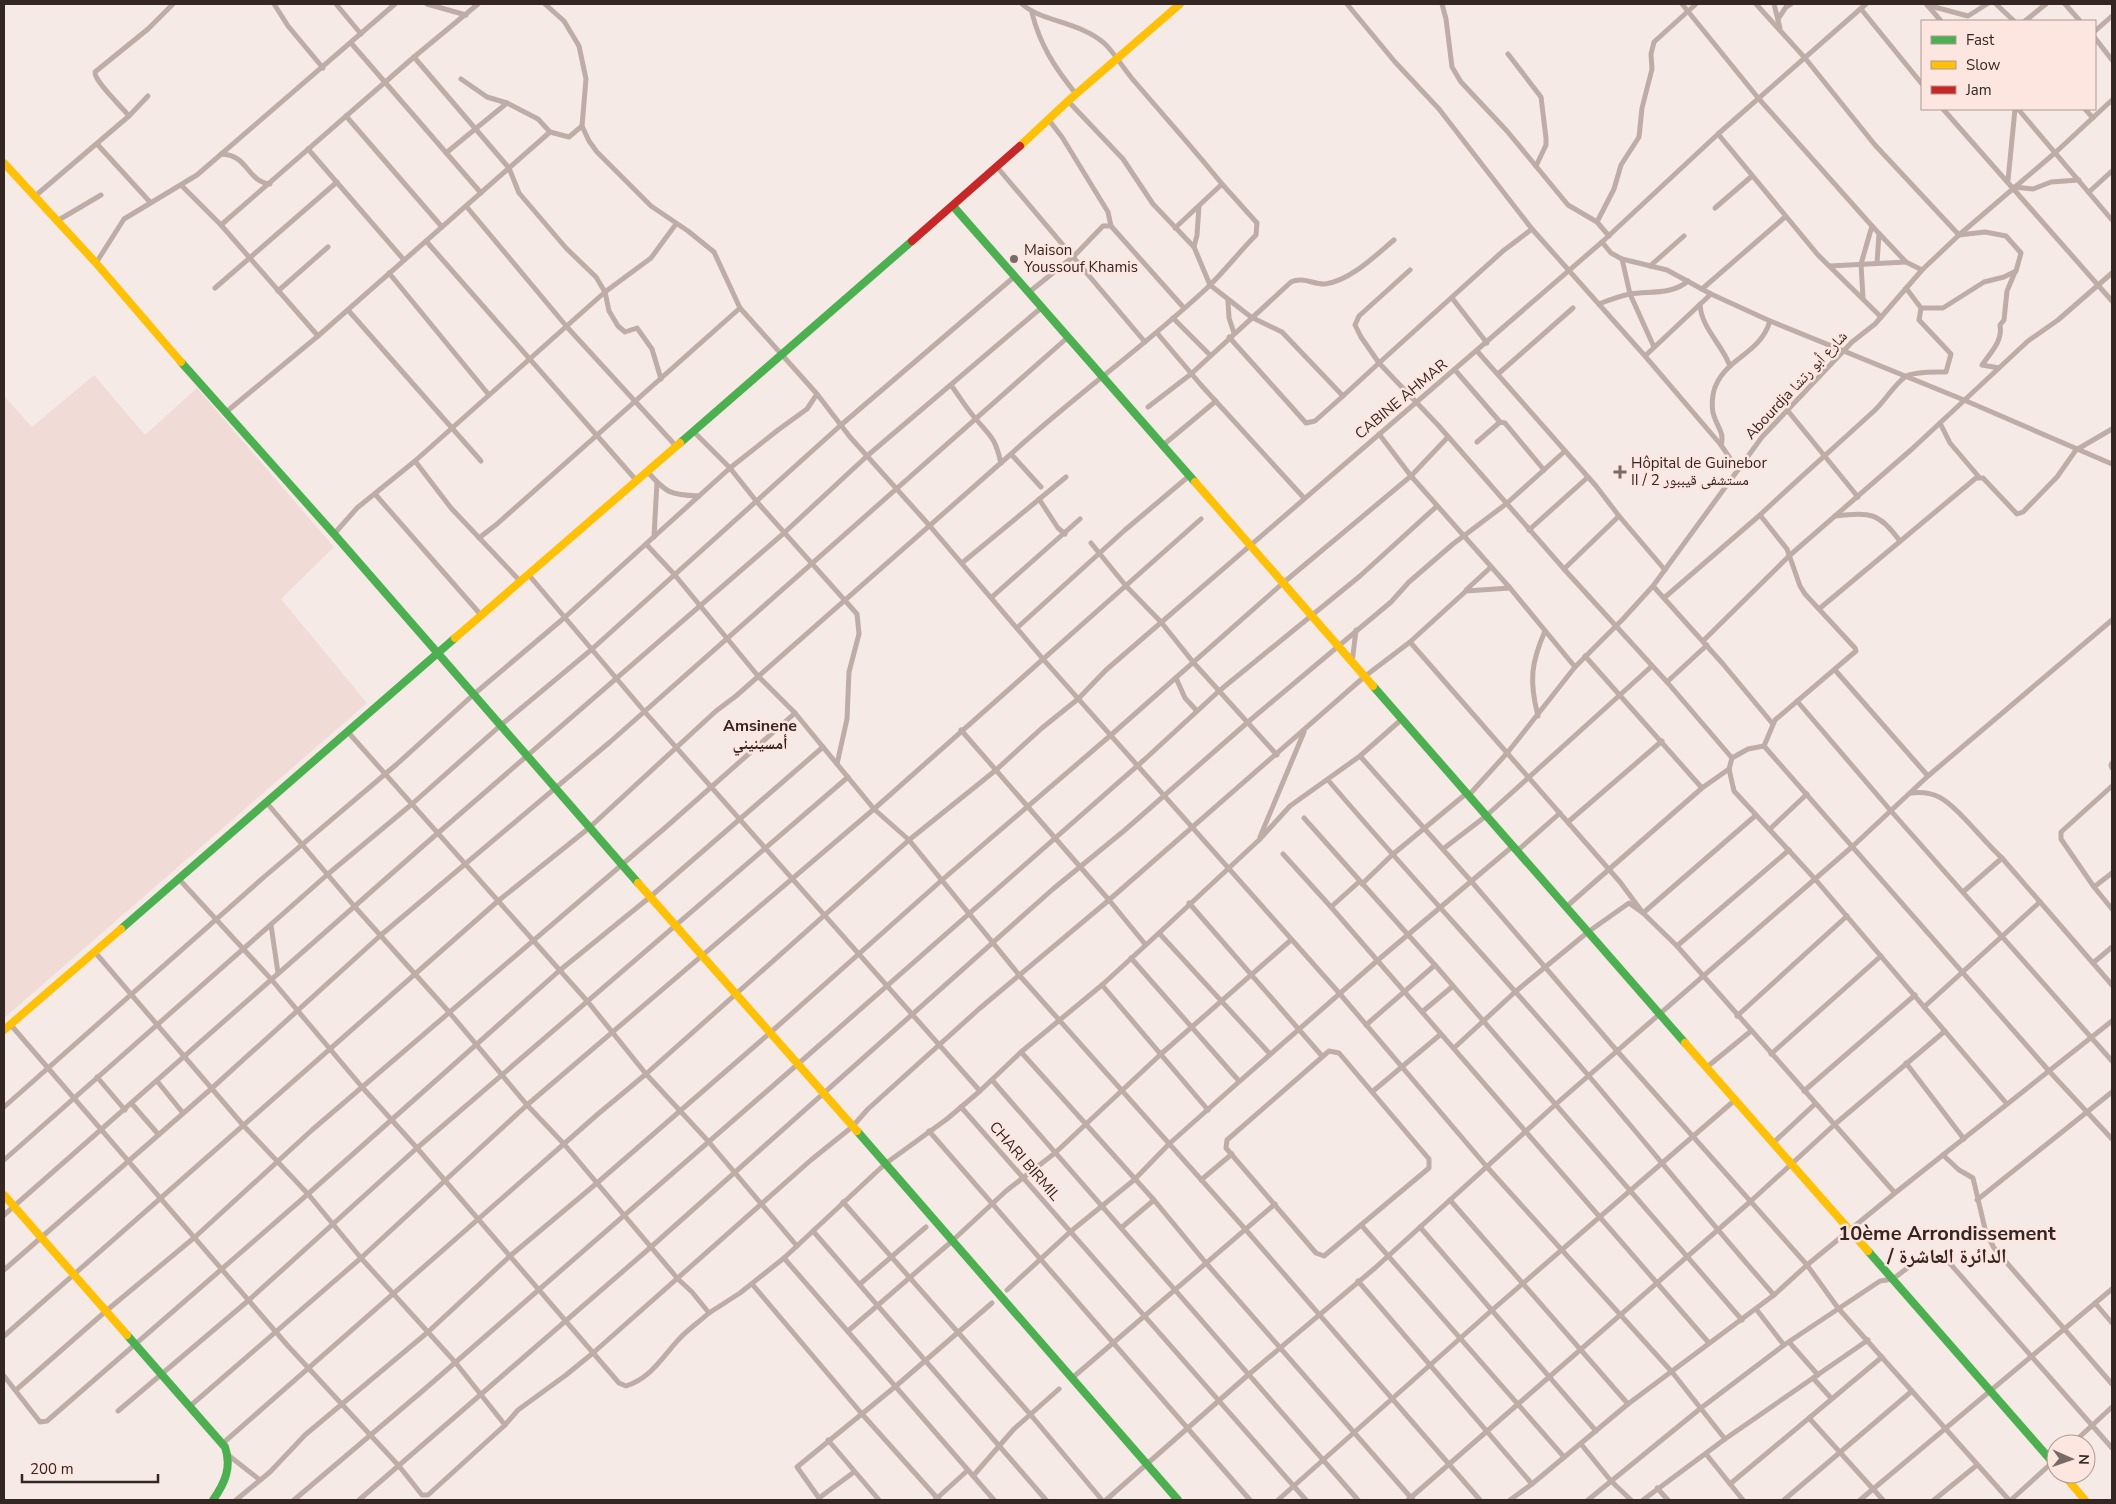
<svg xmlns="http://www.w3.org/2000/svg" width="2116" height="1504" font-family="'Nunito Sans','Noto Naskh Arabic',sans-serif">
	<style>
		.built { fill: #f0dbd6 }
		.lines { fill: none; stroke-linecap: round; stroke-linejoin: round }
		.street { stroke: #beaca7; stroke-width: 5 }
		.fast { stroke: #4caf50; stroke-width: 8 }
		.slow { stroke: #ffc107; stroke-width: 8 }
		.jam { stroke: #c62828; stroke-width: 8 }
		.poi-dot { fill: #786b67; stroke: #fde6df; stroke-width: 2 }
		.labels { text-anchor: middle; stroke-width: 5; stroke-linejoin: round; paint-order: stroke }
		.poi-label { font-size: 15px; fill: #342623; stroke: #fde6df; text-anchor: start }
		.street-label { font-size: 15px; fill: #342623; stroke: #fde6df }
		.neighbourhood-label { font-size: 16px; font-weight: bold; fill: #342623; stroke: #fde6df }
		.district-label { font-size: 20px; font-weight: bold; fill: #342623; stroke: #fde6df }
	</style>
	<rect width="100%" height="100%" fill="#f6eae6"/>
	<polygon class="built" points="94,375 145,435 197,388 334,547 281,599 367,703 4,1018 4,396 32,427"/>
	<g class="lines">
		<g class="street">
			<polyline points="274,4 288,26 323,68"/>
			<polyline points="336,4 361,34"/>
			<polyline points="427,4 466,15"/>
			<polyline points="545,4 564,21 579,46 586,79 582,126 589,141 597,152 651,206 688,231 714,252 740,308 817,394 850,437 929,525 1043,659 1340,994 1487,1167 1672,1372 1725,1439"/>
			<path d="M1022,4C1042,22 1078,21 1104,43C1114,52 1125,71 1135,82C1164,116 1194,149 1222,184L1175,228"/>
			<polyline points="1347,4 1395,62 1439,109 1532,229 1645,356 1721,445 1738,470"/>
			<polyline points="1442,4 1446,19 1452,67 1461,82 1507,131 1568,205 1597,222 1609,236"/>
			<polyline points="1682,4 1759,99 1872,226 1906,262 1922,270"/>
			<path d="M1756,4L1805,58L1875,145L1959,235L1985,232L2006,236L2021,253L2016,271L2004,277L1984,282L1943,308H1921L1919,320L1951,354L1946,372C1936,372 1913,371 1905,377C1893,386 1885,401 1874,411C1836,446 1798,479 1760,515"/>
			<polyline points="1774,4 1780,28"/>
			<polyline points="1996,4 2014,21"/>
			<polyline points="2065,4 2080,21"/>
			<polyline points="1927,5 1968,16 1987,4"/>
			<polyline points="1928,6 1941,21"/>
			<polyline points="1861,9 1922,84"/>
			<path d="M1032,13C1040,45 1055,68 1076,94"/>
			<polyline points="1778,19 1786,7 1791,4"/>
			<polyline points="2025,21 2046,4"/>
			<polyline points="2095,31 2112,16"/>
			<polyline points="2095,38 2112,60"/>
			<polyline points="351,43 481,193"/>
			<polyline points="1508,54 1541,97 1546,138 1546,145 1536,166"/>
			<polyline points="414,57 509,168 519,193 566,248 596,277 605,292 609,311 618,326 625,332 637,328 652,349 661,379"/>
			<polyline points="461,79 487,97 507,103 538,119 550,132 569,137 582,126"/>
			<polyline points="1068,101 1123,159 1153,204 1194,247 1210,285 1251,317 1282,332 1343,396 1379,363 1438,425 1564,569 1667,682 1732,758"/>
			<polyline points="1943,109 2112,301"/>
			<polyline points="2018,109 2112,220"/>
			<polyline points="2085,109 2093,118"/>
			<path d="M129,116C122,107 94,81 95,72L148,29L173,4"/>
			<polyline points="346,116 442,227"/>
			<polyline points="1048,119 1062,137 1108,212 1111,226"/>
			<polyline points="1718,134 1818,255 1881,317"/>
			<polyline points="97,144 150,202"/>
			<polyline points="308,149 404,260"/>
			<polyline points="446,153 507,103"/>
			<path d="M221,154C249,155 246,181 270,184"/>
			<polyline points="997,167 1145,342"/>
			<polyline points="2008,180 2015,109"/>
			<polyline points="181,185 221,225 318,336"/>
			<polyline points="2014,187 2033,189 2051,182 2079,180"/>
			<polyline points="2089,192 2112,171"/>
			<polyline points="34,197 129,116 148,96"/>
			<polyline points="466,206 567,327 676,446"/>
			<polyline points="1715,208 1752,176"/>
			<polyline points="57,221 101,195"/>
			<polyline points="1597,222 1614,189 1621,165 1639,137 1642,108 1652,69 1651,54 1654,42 1696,4"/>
			<polyline points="221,225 414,57 478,4"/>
			<polyline points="426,241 636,480"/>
			<polyline points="1602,242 1611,253 1622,259 1667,270 1711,294 1770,321 1964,400 2112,464"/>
			<polyline points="1194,247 1197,235 1199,206"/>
			<polyline points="1622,259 1630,294 1654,347"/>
			<polyline points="96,263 124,219 197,175 395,4"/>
			<polyline points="1877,263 1879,234"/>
			<polyline points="1650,266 1684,236"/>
			<polyline points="1830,266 1906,262"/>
			<polyline points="1410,270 1359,316 1355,325 1361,337 1379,363 1503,251 1532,229"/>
			<polyline points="389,273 489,395"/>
			<polyline points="215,288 337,182"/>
			<polyline points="1906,288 1921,308"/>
			<polyline points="1702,289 1785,217"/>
			<polyline points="278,291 328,247"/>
			<polyline points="1028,293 1074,256 1103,226 1111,226 1184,308"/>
			<polyline points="1452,298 1487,343"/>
			<polyline points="1863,298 1861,264 1872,226"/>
			<polyline points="1228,301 1229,318 1234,333"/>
			<path d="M1599,304C1609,300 1620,296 1630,294C1650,291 1672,295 1688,281"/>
			<path d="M1700,304C1701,328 1722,344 1730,366"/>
			<polyline points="348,310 481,461"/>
			<polyline points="1173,318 1210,355"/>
			<polyline points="1157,333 1201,385 1304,498"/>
			<polyline points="1229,337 1306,423 1315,421 1343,396"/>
			<polyline points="1477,351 1596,486 1619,516 1665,570"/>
			<polyline points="1645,356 1711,294"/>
			<path d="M1999,368L1982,365C1991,352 2003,341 2000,325L2004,320L2007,291L2015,272"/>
			<polyline points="1455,370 1500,422"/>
			<polyline points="1498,374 1573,308"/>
			<path d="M951,385C959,396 966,408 975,418C991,437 995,437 1001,463"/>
			<path d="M1148,407L1191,374L1291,282C1303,276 1314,285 1325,284C1350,281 1376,255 1394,240"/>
			<polyline points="1788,411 1858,497"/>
			<polyline points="225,413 318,336 550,132"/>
			<polyline points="1940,423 1950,443 1979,477"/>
			<polyline points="693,431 730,468 757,502 857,614 859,634 849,672 847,719 837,764"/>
			<polyline points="1379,434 1411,476 1510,588 1575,667"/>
			<polyline points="1477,442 1500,422 1505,423 1544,470"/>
			<path d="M1721,445C1725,434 1717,426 1714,416C1711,408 1712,393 1716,385C1728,357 1760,354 1770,321"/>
			<polyline points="1162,446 1216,401"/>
			<polyline points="1011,454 1041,487"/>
			<polyline points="415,461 451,508 520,581"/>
			<path d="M647,471C666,493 670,495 699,496"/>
			<polyline points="375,494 481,615"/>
			<polyline points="1039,499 1058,528 1065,534"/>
			<path d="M1835,516C1871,512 1878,512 1900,541"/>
			<polyline points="1529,530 1588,477"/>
			<polyline points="334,534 357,508 415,461 605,292 651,258 676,224"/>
			<polyline points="654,537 657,482"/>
			<polyline points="479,538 497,524 740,308"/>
			<polyline points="1091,543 1126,586 1161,622 1193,662 1277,755"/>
			<polyline points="646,544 674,574 758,676 795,713 874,809 909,840 996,770 1042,728 1078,699 1106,670 1602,242 1718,134 1866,4"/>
			<polyline points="962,563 1066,477"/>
			<polyline points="1564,569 1619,516"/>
			<polyline points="528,574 644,711 980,1091"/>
			<polyline points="1653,586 1723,664 1772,723"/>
			<polyline points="1466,590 1491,567"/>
			<polyline points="992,597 1080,519"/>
			<polyline points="1819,609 1976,478 1983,478 2017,514 2023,512 2057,477 2076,450 2112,429"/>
			<polyline points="1018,627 1125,530 1189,476"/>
			<polyline points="1703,641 1789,556 1912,449 2028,341 2058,320 2112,273"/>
			<polyline points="1410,642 1466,591 1510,588"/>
			<polyline points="1585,656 1702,788"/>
			<polyline points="1352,663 1356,630"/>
			<polyline points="1835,670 1928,776"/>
			<polyline points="1176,678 1185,698 1197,711"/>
			<polyline points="1667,682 1707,645"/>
			<polyline points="1797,701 1891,811 2112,1061"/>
			<path d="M1538,716C1529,681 1531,663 1545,631"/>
			<polyline points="961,730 1109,900 1145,944"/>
			<polyline points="347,731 588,1002 646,1074 708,1141 797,1246"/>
			<polyline points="1764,746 2049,1071 2112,1139"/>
			<polyline points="1360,756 1471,881 1618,1052 1807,1265 1838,1308 2009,1500"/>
			<polyline points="2112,763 2111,765 2112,768"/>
			<polyline points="1729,769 1734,791 1815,879 2007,1104"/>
			<path d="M1328,780C1413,880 1503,975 1588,1075C1650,1148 1711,1223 1774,1295"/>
			<polyline points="2112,786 2061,832 2061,839 2094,887 2112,909"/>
			<path d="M1911,793C1920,792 1931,793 1939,797C1957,806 1984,842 2002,858L2112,985"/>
			<polyline points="1469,795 1508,752 1575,667 1623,619 1653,586 1762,437 1852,342 1875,324 1922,270 1959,235 2056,152 2112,100"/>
			<polyline points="266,802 355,907 449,1012 527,1105 564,1144 678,1279 692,1292 709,1313 740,1293 784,1258 885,1164 947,1119 980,1091 1021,1052 1102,985 1159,933 1259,840 1290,806 1360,756 1402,719"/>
			<polyline points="1304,818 1435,965 1742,1320"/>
			<polyline points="1568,822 1662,741"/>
			<polyline points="1770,829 1807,794"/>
			<polyline points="1260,837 1304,732"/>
			<polyline points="1443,849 1486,816 1652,666"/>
			<polyline points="1517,851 1560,813"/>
			<polyline points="1283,854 1331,907 1709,1343"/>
			<path d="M178,878L271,979L362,1087L417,1148L619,1383L626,1386C653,1377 663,1355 682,1336C690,1328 700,1321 709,1313"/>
			<polyline points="1362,884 1392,855 1467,793"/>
			<polyline points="2094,887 2112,873"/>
			<polyline points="1963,892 2002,858"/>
			<polyline points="1189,903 1322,1056"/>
			<polyline points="1331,907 1360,881"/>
			<polyline points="1566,907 1702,788 1729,769 1732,758 1748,749 1764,746 1775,720 1856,651 1855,648 1805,594 1800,586 1787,549 1760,515 1664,598"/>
			<polyline points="271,925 278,973"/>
			<polyline points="1159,933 1270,1054"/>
			<polyline points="1677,946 1789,850"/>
			<polyline points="94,951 243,1125 308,1194 361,1258 455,1362 505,1425"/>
			<polyline points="1131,958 1239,1081"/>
			<polyline points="2093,963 2112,947"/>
			<polyline points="1102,985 1208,1110"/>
			<polyline points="1924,1007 2040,902"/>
			<polyline points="1422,1012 1453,986"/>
			<polyline points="1737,1016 1847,916"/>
			<polyline points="10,1024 288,1346 399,1466 422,1495 428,1495 505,1425 518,1410 566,1375 593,1353 811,1160 852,1127 868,1109 979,1009 1109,900 1364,677 1410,642 1620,882 1643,913 1677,946 1895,1193"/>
			<polyline points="1366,1025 1435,965"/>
			<polyline points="1454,1048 1515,992 1588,932 1629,903 1643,913 1755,816"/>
			<polygon points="1329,1051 1339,1053 1429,1159 1429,1168 1324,1256 1316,1253 1226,1148 1227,1140"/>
			<polyline points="1021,1052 1154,1200 1206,1263 1413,1500"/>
			<polyline points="1771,1054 1881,956"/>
			<polyline points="1906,1063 1964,1139"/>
			<polyline points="1707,1067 1751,1031"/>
			<polyline points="97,1077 125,1110"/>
			<polyline points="992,1080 1358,1500"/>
			<polyline points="157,1081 183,1113"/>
			<polyline points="1804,1091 1915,995"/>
			<polyline points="1372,1092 1441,1034"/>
			<polyline points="132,1104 158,1134"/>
			<polyline points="4,1107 264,877 397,764 473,695 564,618 730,468 778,430 807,409 817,394"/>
			<polyline points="961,1107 1306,1500"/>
			<polyline points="929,1131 1250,1500"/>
			<polyline points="1773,1143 1815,1104"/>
			<polyline points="1943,1155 1959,1170 1973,1178 1986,1233 1994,1248 2112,1384"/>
			<polyline points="4,1160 328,874 412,804 501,725 591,650 841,425 1014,277"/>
			<polyline points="1201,1180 1232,1154"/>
			<polyline points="1450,1200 1628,1404"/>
			<polyline points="1977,1200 2112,1092"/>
			<polyline points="843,1202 1030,1414 1102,1500"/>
			<polyline points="4,1215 423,846 784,533 867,456 1041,308"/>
			<polyline points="1362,1226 1564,1457"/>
			<polyline points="1420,1227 1596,1431"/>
			<polyline points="1121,1228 1154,1200"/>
			<polyline points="813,1231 1046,1500"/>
			<polyline points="784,1258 994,1500"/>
			<polyline points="4,1270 211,1089 381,935 610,742 1067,338"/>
			<polyline points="1358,1281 1532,1484"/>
			<polyline points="752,1284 862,1414 939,1500"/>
			<polyline points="860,1284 926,1227"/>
			<polyline points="1007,1290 1070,1232 1134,1180 1169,1144 1232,1088 1378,960 1513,846"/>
			<polyline points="2095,1303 2112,1323"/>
			<polyline points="1756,1309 1784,1345"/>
			<polyline points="848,1331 951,1242 1006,1191 1055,1153 1161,1054 1291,940"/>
			<path d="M4,1336L498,901L589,828L716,711L736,696L1011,454C1074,396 1144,347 1207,288C1224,272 1239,252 1256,235L1257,223L1222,184"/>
			<polyline points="1789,1342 1818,1375"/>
			<polyline points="4,1376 40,1422 47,1421 308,1194 559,971 650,897 823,747"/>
			<polyline points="1813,1378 1831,1398"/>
			<polyline points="1071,1379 1275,1204"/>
			<polyline points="16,1390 106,1311 195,1237 312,1130 666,827 795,713"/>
			<polyline points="189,1407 361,1258 527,1105 874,809 1201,519"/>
			<polyline points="118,1411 249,1300 417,1148 848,777"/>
			<polyline points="1809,1418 1883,1500"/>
			<polyline points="828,1440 879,1500"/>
			<polyline points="222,1444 598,1114 646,1074 909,840 1020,976 1246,1230 1480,1500"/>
			<polyline points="1581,1444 1611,1481 1631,1500"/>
			<polyline points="2072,1444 2112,1407"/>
			<polyline points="1706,1454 1743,1500"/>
			<polyline points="228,1455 260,1480"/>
			<polyline points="854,1472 819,1498 797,1467 896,1386 992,1303"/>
			<polyline points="973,1476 1014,1429 1059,1389"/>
			<polyline points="1730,1484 1882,1357"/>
			<polyline points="1657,1488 1668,1500"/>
			<polyline points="236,1500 270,1472 305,1435 428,1332 510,1256 597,1183 771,1032 942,880 1111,735 1283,583 1411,476 1448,437"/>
			<polyline points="294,1500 426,1388 798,1064 1144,760 1219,691 1360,576 1437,506"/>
			<polyline points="359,1500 651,1247 1053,889 1125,830 1248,722 1391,602 1409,582 1453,544 1506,504 1565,451"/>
			<polyline points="935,1500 968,1470"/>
			<polyline points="1106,1500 1248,1375 1375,1268 1556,1104 1853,846 1928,776 2112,620"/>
			<polyline points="1278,1500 1491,1311 1735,1100"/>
			<polyline points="1408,1500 1751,1201 1834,1125 1945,1031"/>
			<polyline points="1510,1500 1532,1484 1628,1404 1774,1295 1807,1265 1895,1193 2112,1021"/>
			<polyline points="1588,1500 1701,1408 1784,1345 1880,1281 1893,1279 1919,1259 1941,1257 1946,1259 2112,1448"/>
			<polyline points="1643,1500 1725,1439 1868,1340"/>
			<polyline points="1784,1500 1912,1391"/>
			<polyline points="1860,1500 2112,1289"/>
			<polyline points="1934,1500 1977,1465"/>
			<polyline points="2011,1500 2056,1459"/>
		</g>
		<g class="fast">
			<polyline points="953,206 1195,482"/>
			<polyline points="181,362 334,534 638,883"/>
			<polyline points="680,443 912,241"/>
			<polyline points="1373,686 1685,1043"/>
			<polyline points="121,929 455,638"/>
			<polyline points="857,1131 1178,1500"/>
			<polyline points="1868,1251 2056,1466"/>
			<path d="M127,1335L225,1447C232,1467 225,1483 213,1500"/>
		</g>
		<g class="slow">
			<polyline points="1020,146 1068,101 1180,4"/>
			<polyline points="4,163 96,263 181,362"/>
			<polyline points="1195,482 1373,686"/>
			<polyline points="455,638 680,443"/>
			<polyline points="638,883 857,1131"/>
			<polyline points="4,1030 121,929"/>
			<polyline points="1685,1043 1868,1251"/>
			<polyline points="4,1195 127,1335"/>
			<polyline points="2063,1474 2085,1500"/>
		</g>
		<polyline class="jam" points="912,241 1020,146"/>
	</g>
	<g class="poi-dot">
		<circle cx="1014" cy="259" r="5"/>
		<path d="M1617.5 464.5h5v5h5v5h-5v5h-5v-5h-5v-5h5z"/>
	</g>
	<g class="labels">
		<g class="poi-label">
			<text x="1024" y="255">Maison<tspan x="1024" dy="17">Youssouf Khamis</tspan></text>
			<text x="1631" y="468">Hôpital de Guinebor<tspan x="1631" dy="17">II / مستشفى قيببور 2</tspan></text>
		</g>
		<g class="street-label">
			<text transform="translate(1796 385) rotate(-47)" y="5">Abourdja شارع أبو رتشا</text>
			<text transform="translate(1401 399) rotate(-40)" y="5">CABINE AHMAR</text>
			<text transform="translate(1025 1161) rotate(49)" y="5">CHARI BIRMIL</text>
		</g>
		<g class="neighbourhood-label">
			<text x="760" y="731">Amsinene<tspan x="760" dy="18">أمسينيني</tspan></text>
		</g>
		<g class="district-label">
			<text x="1947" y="1240">10ème Arrondissement<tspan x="1947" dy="23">/ الدائرة العاشرة</tspan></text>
		</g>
	</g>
	<rect width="2116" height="1504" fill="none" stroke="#342623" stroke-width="10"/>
	<rect x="1921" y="20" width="175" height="90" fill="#fde6df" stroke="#ad9994"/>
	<rect x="1931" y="36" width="25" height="8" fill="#4caf50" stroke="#ad9994"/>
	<text x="1966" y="45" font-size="15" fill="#342623">Fast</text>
	<rect x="1931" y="61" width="25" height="8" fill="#ffc107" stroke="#ad9994"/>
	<text x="1966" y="70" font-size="15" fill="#342623">Slow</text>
	<rect x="1931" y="86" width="25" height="8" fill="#c62828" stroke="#ad9994"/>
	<text x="1966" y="95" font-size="15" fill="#342623">Jam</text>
	<g transform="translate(2071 1459) rotate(92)"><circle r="24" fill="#fde6df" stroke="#ad9994"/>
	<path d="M0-4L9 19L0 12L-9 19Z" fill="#786b67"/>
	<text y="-8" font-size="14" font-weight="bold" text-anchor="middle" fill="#342623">N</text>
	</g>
	<path d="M22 1474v8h136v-8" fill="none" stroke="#342623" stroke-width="2.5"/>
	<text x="30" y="1474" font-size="15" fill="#342623" stroke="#fde6df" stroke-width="4" paint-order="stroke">200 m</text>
</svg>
